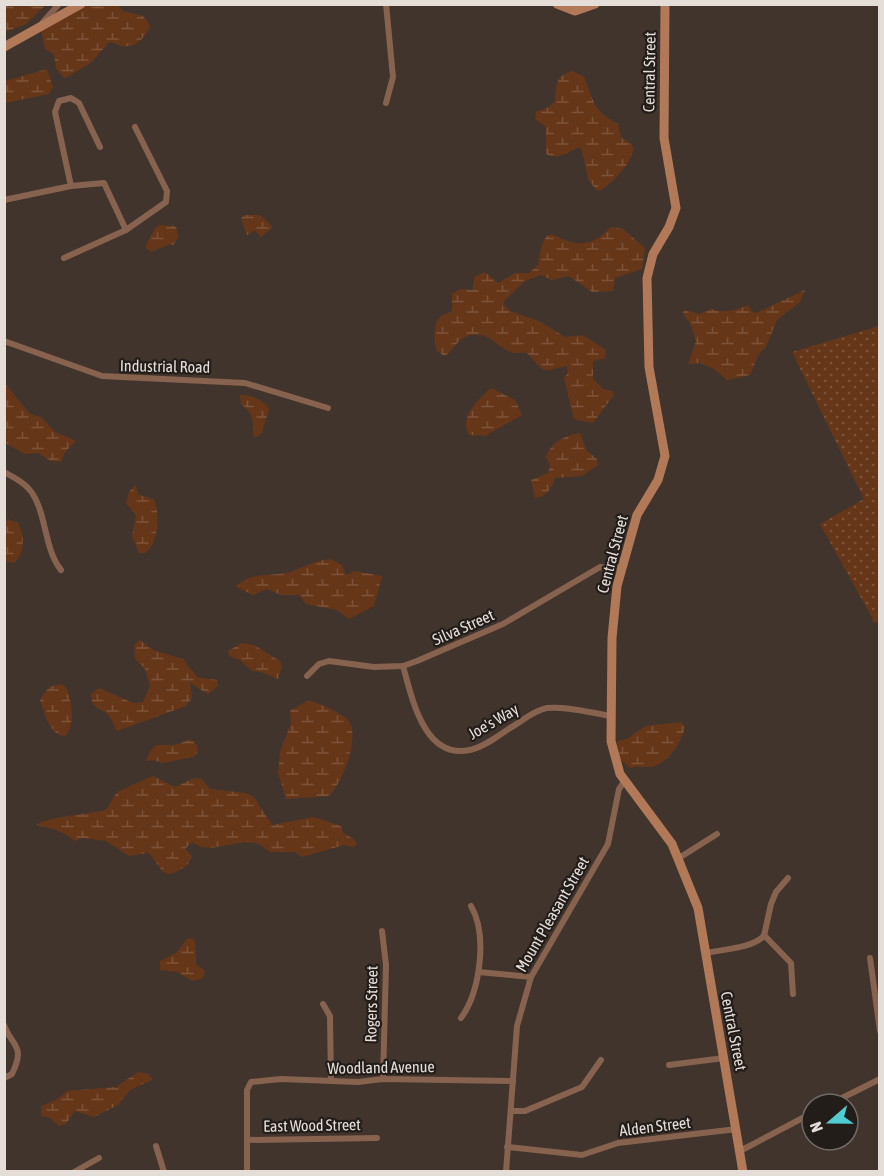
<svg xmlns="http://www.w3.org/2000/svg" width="884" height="1176" font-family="'Asap Condensed',sans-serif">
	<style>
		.wetland { fill: url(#wetland-marsh) }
		.park { fill: url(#park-dots) }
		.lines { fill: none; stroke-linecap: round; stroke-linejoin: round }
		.street { stroke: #87624e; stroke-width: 6 }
		.secondary { stroke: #b27958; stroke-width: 9 }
		.labels { text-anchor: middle; stroke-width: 4.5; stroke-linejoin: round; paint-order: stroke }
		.street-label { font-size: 16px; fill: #e5ddd8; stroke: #231d1a }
	</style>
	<defs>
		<pattern id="wetland-marsh" width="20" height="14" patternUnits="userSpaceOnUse" patternTransform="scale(1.5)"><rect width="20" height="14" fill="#663618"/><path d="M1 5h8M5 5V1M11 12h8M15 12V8" fill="none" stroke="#7c5339"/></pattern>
		<pattern id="park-dots" width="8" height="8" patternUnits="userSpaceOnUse" patternTransform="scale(1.5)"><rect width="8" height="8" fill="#663618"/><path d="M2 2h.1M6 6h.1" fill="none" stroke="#7c5339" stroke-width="1.8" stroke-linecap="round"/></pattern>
	</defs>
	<rect width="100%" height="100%" fill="#41342d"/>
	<g class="wetland">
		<polygon points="5,4 46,4 46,5 26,24 5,32"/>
		<path d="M88,4L118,5L123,11L143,16L150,25C147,36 136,48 124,46C118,46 115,42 109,42L92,62L66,78L63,77L56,68L54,54L45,49L41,29Z"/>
		<polygon points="47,69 53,87 49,94 5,103 5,81"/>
		<path d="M573,71L584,77C595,104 592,109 618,124C619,128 620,135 622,138C626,142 631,141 633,147C636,158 611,186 600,190H596L588,179L582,150L579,147C569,152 559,160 546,154V127L535,119L536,112L549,107L555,101C557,84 554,76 573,71Z"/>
		<polygon points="244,215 260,215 272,226 272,228 261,237 255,230 247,235 241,219"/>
		<polygon points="160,225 176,226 178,237 174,245 170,244 151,252 145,246 156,227"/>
		<path d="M611,227L623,229L645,248L642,269L615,278L613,291L592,292L569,276L552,280L541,275L525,281L504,301V305L510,311L539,321L565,337L583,335L606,350L605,358L593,361V379L603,389L612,391L614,395L593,423L574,419L564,378L568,373L567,366C538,372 548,375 527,353C521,352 513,354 508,351C494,343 484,329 465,337C456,341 453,352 444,356L436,350C434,340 432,321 443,315C446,314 450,313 452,310V294L460,289L473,290L474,277L485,272L498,283L515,273H529L538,265C546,212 555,245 582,243C594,243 603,235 611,227Z"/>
		<path d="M805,290L800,302L777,320L766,347L759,354L750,375L727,380L714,369L700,363L688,364L696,341L690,323L683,314L684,310L699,314L711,309C725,314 735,310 749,305L752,312L756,313Z"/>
		<polygon points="4,382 30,414 41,417 55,432 76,441 65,452 61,462 51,461 38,453 25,454 5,443"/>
		<path d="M491,388L515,400L522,415L485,436L469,435C458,418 479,398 491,388Z"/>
		<path d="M240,395C250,394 264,400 269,409L262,433L257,437L253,436C254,421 253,413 241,404Z"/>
		<path d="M580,433L587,451L597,459L598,465L582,476L555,478C552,488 546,497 535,498L531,480L548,473L550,466L546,457C550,443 566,435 580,433Z"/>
		<path d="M135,485L139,495L154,499C160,513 159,544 145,553H139L132,536L136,515L126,503L129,492Z"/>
		<path d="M8,519L18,523C25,535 25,553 14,563L5,561V522Z"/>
		<path d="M331,559L342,565L346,575L355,571L382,576L374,606L349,619L337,610L306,604L299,595H281L267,589L253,595L236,587C249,571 272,577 290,572C304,567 315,560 331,559Z"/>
		<path d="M140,640L153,650L183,659L197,677L217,680L218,686L208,694L190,683L192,698L186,706L117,731C114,727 113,721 110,717C102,707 91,711 91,694L99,688L133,703L143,702L150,686L145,669L135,659L134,645Z"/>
		<polygon points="242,643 254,645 280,661 282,666 278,679 261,672 252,671 240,660 229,656 228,651"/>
		<path d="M60,684L65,686C72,698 76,726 65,736C50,736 44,712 40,700L49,687Z"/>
		<path d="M307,701C315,701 321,705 329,708C336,712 344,715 349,721C360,739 342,783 329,796L286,799L278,773L280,752L291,723L290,711Z"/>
		<path d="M681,722L685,727C682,742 667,765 650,767C643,767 638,766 630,768L620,759L617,741L627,739L645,726Z"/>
		<polygon points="189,740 194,741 198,748 197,754 193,757 163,763 153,760 146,761 150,751 156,745 175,745"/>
		<path d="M153,776L175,787L194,778L202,779L210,789L245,793L254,797L272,825L314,817L341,826L343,833L354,839L357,844L353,847L344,845L302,857L295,852H270L259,844L247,842L210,848L201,847L192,842L185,849L192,856C190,865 178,873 168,874L163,872L149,853L129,856L106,841L82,838L75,841C60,830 55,829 37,825C41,818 94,813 106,810L117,792Z"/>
		<polygon points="192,938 195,942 196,964 205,971 203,978 193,981 177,972 160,970 160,961 176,953 187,939"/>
		<polygon points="138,1072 149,1074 152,1080 130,1090 118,1105 94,1117 75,1111 66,1124 59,1126 50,1118 41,1116 41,1106 56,1100 67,1091 116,1087"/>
	</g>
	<polygon class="park" points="879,326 880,621 875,623 820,524 864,499 792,352"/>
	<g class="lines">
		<g class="street">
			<polyline points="43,22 59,4"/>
			<polyline points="386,103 393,77 386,4"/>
			<polyline points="100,147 79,103 71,98 59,101 55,112 71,186 104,183 126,230"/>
			<polyline points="4,200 71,186"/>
			<polyline points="64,258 126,230 166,202 167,191 135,127"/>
			<polyline points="4,341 102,376 245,383 328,408"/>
			<path d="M4,472C13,477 22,481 28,488C47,508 43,548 61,570"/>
			<path d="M403,666C412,698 424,760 470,750C484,747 498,736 510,728C521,722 534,710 547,708C567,706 591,713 611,716"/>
			<polyline points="307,676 319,664 329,661 374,667 403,666 417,661 503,624 600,567 621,568"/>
			<polyline points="679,858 717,834"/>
			<polyline points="382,931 386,965 383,1079"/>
			<polyline points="764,935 791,963 793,994"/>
			<path d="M706,953C724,949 750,949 764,936L771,904L776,892L788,878"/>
			<polyline points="870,958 880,1031"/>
			<polyline points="479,972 531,977"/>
			<polyline points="323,1004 330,1016 331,1081"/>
			<path d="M461,1018C480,992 488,935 471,906"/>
			<path d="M4,1025C12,1047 26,1045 12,1074L4,1078"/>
			<polyline points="669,1065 724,1058"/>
			<polyline points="830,1104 880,1079"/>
			<polyline points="512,1111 525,1111 582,1087 601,1060"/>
			<polyline points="247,1140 377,1138"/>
			<polyline points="156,1146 164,1172"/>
			<polyline points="507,1147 582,1155 618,1143 737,1129"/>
			<polyline points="740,1151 812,1113"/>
			<polyline points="74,1172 99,1158"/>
			<polyline points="247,1172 247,1090 251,1082 281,1079 358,1082 383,1079 513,1081"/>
			<polyline points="506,1172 517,1026 531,977 608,844 619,789 624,782"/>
		</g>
		<g class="secondary">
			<polyline points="557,4 575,11 595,4"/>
			<polyline points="665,4 664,138 676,208 669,227 653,254 647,278 649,367 665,456 658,480 637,515 617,586 612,638 611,741 620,774 672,844 698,908 743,1172"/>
			<polyline points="4,47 81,4"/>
		</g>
	</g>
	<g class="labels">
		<g class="street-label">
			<text transform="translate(649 72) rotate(-89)" y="6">Central Street</text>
			<text transform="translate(165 366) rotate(1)" y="6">Industrial Road</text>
			<text transform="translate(612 554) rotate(-75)" y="6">Central Street</text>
			<text transform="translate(463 627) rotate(-24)" y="6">Silva Street</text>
			<text transform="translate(493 721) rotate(-30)" y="6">Joe's Way</text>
			<text transform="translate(552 914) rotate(-60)" y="6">Mount Pleasant Street</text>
			<text transform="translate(371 1004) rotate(-89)" y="6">Rogers Street</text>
			<text transform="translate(734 1031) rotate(79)" y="6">Central Street</text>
			<text transform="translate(381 1067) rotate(-1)" y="6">Woodland Avenue</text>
			<text transform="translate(312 1125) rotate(-1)" y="6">East Wood Street</text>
			<text transform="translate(655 1126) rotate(-7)" y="6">Alden Street</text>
		</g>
	</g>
	<rect width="884" height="1176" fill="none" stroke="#e5ddd8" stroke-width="12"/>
	<g transform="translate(830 1122) rotate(250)"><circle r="28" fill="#231d1a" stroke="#716a66" stroke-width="1.5"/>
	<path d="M0-4.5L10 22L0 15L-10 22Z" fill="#51ccd3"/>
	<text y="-9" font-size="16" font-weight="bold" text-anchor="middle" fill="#e5ddd8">N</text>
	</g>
</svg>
